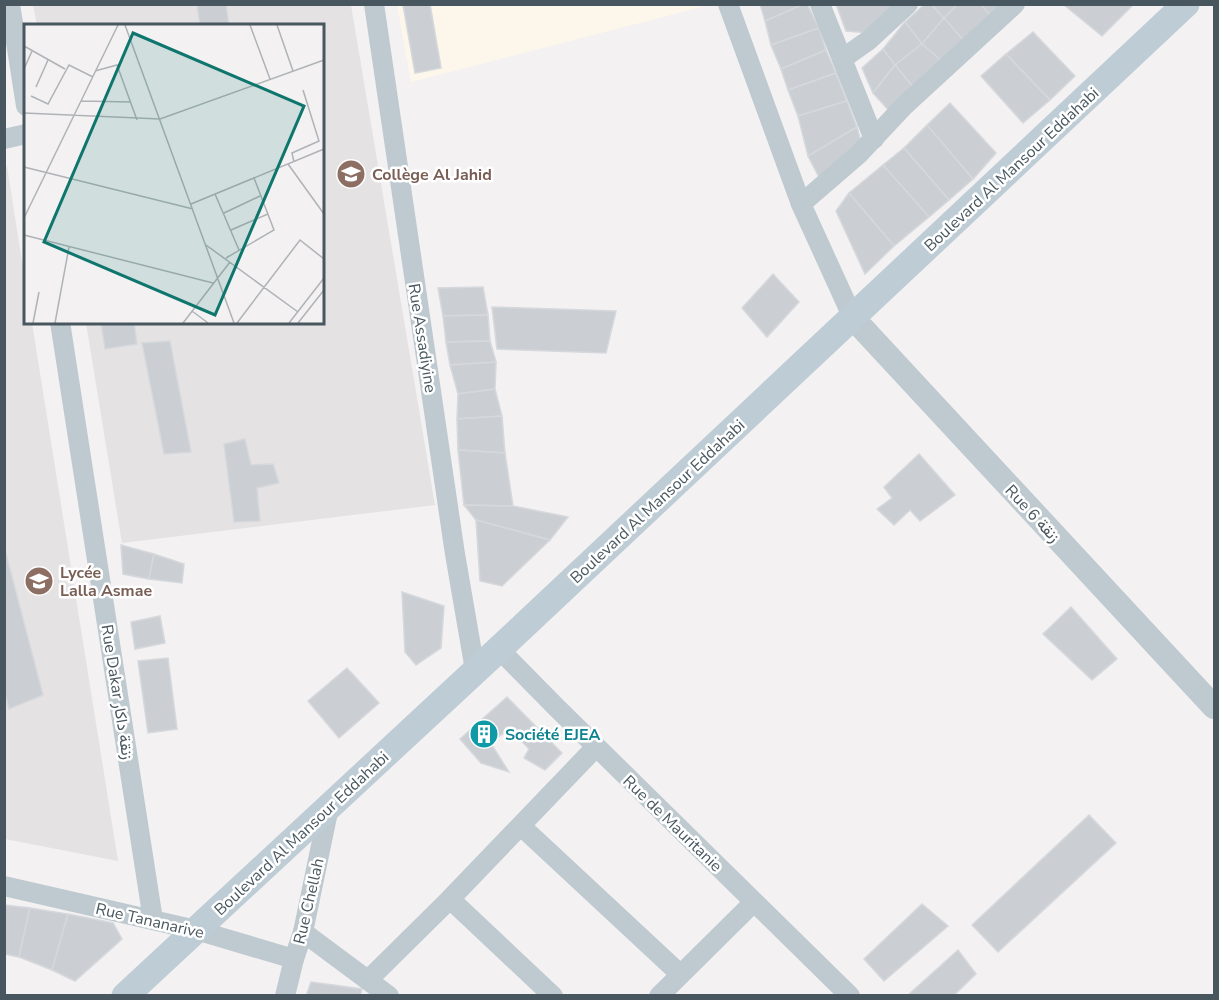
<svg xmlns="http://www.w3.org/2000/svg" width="1219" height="1000" font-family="'Nunito Sans',Vazirmatn,sans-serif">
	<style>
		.commercial { fill: #fdf6eb }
		.education { fill: #e4e2e3 }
		.building { fill: #cbcfd3; stroke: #d5d8dc; stroke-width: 1.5 }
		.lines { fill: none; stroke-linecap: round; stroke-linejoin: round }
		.minor { stroke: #becad0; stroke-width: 20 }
		.tertiary { stroke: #becad0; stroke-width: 24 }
		.secondary { stroke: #beccd5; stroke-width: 27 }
		.labels { text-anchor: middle; stroke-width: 5; stroke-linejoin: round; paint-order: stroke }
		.street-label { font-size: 16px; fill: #48575f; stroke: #fff }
		.education-label { font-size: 16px; font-weight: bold; fill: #785e54; stroke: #fff; text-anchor: start }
		.culture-label { font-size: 16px; font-weight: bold; fill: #0d838f; stroke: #fff; text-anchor: start }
		.inset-road { fill: none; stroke: #afb3b7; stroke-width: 1.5 }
		.view { fill: #0f766e; fill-opacity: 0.15; stroke: #0f766e; stroke-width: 3 }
		.inset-edge { fill: none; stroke: #48575f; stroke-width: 3 }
	</style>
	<rect width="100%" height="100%" fill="#f3f1f1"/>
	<polygon class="commercial" points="701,4 702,7 411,82 397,5"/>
	<g class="education">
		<polygon points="33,5 351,5 435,505 122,543 86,323 322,322 322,26 37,25"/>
		<polygon points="7,166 25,281 26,322 32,323 118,861 5,839 4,167"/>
	</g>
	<g class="building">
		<polygon points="197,4 226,4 229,26 200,26"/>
		<polygon points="430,4 441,68 415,73 403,5"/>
		<polygon points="760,4 804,4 765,21"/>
		<polygon points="804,4 807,4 819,28 771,45 765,21"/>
		<polygon points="836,4 903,4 869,33 846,31"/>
		<polygon points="925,4 931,4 944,18 922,44 905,22"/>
		<polygon points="931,4 958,4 944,18"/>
		<polygon points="958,4 981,4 991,16 964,41 944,18"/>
		<polygon points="981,4 1004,4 991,16"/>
		<polygon points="1063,4 1134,4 1102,36"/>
		<polygon points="944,18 964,41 943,62 922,44"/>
		<polygon points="905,22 922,44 895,65 883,49"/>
		<polygon points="819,28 826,50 781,69 771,45"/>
		<polygon points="1033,32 1075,76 1050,100 1006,54"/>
		<polygon points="922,44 943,62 914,88 895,65"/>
		<polygon points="883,49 895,65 873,93 862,68"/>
		<polygon points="826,50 836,73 788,90 781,69"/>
		<polygon points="1006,54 1050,100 1023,123 981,76"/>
		<polygon points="895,65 914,88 891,113 873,93"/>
		<polygon points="836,73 847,101 798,116 788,90"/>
		<polygon points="847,101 857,127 808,156 798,116"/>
		<polygon points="950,103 996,153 973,179 927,125"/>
		<polygon points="927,125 973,179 949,200 904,148"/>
		<polygon points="857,127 862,146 820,179 808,156"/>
		<polygon points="904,148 949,200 929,217 883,165"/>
		<polygon points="883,165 929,217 894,246 849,193"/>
		<polygon points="849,193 894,246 865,274 836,211"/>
		<polygon points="773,274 799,302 767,337 742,308"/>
		<polygon points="483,287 488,315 443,316 438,288"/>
		<polygon points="492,307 616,311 606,353 497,349"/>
		<polygon points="488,315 490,341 446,342 443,316"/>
		<polygon points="101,322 134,322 137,344 105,349"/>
		<polygon points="170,341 191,452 164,454 142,343"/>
		<polygon points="490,341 496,362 450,365 446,342"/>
		<polygon points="496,362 495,389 458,394 450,365"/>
		<polygon points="495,389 502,416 457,419 458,394"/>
		<polygon points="502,416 505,453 458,450 457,419"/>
		<polygon points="245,439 251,465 273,464 279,483 257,488 260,521 234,522 224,444"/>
		<polygon points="458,450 505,453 513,506 464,505"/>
		<polygon points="919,454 955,495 920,521 910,510 894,525 877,509 892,498 884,487"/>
		<polygon points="464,505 513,506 568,517 550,540 476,520"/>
		<polygon points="476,520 550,540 502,586 480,581"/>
		<polygon points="121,545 154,554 149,579 123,574"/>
		<polygon points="4,546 43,695 9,709 4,690"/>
		<polygon points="154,554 184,564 182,583 149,579"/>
		<polygon points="402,592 444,606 441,648 416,665 405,652"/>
		<polygon points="1071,607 1117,659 1092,680 1043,634"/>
		<polygon points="160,616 165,643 135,649 131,622"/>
		<polygon points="168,658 177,729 148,733 138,661"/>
		<polygon points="347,668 379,703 339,738 308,701"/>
		<polygon points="507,697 562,753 545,770 524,758 529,749 510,729 490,742 509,772 481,763 460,739"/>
		<polygon points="1089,815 1116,843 998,952 972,925"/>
		<polygon points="922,904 948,926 884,981 864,959"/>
		<polygon points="4,905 30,908 19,957 4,954"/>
		<polygon points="30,908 68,914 52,970 19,957"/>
		<polygon points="68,914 113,923 122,939 75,981 52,970"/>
		<polygon points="958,950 976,974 953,996 907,996"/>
		<polygon points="311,982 362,989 360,996 306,996"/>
	</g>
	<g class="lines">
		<g class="minor">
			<polyline points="10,4 26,106"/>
			<polyline points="374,4 455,554 475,670"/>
			<polyline points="728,4 801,204 853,318"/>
			<polyline points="820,4 874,139"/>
			<polyline points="842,59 869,40 908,4"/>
			<polyline points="4,139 26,134"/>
			<polyline points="801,204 859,154 904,106 1015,4"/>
			<polyline points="60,322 153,920"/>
			<polyline points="499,649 556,707 850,996"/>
			<polyline points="521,826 680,974"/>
			<polyline points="4,886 196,930 294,959"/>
			<polyline points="450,899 553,996"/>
			<polyline points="303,932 389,996"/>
			<polyline points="369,979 450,899 596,747"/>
			<polyline points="285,996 294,959 303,932 329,807"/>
			<polyline points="659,996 754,902"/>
		</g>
		<polyline class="tertiary" points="853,318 1214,707"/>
		<polyline class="secondary" points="125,996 499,649 1186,4"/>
	</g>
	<defs>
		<g id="school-disc" transform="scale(1.5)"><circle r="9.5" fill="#8d6e63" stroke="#fff"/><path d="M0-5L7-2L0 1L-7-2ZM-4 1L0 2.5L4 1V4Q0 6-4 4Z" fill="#fff"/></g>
		<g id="building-disc" transform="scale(1.5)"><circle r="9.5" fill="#0f9aa8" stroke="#fff"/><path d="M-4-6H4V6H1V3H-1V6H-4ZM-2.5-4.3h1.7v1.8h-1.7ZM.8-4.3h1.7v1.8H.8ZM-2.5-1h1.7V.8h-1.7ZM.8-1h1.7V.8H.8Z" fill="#fff"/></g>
	</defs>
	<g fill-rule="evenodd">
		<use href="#school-disc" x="351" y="174"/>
		<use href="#school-disc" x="39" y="581"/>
		<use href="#building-disc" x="484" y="734"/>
	</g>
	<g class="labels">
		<g class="street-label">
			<text transform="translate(1011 169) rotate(-43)" y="6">Boulevard Al Mansour Eddahabi</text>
			<text transform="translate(423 338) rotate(81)" y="6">Rue Assadiyine</text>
			<text transform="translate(657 501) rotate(-43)" y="6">Boulevard Al Mansour Eddahabi</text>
			<text transform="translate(1033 513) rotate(47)" y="6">Rue 6 زنقة</text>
			<text transform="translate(118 692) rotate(81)" y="6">Rue Dakar زنقة داكار</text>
			<text transform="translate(673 823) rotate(44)" y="6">Rue de Mauritanie</text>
			<text transform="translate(301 833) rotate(-43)" y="6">Boulevard Al Mansour Eddahabi</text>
			<text transform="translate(308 901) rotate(-77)" y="6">Rue Chellah</text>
			<text transform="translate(150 920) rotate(13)" y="6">Rue Tananarive</text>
		</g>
		<g class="education-label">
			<text x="372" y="180">Collège Al Jahid</text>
			<text x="60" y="578">Lycée<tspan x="60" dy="18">Lalla Asmae</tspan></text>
		</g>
		<g class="culture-label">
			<text x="505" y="740">Société EJEA</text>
		</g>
	</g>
	<g transform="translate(24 24)">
		<rect width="300" height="300" fill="#f3f1f1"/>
		<path class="inset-road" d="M101,1L210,299M226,1L246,55M253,1L269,47M0,22L41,45M0,45L8,27M71,47L93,41L113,96M12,63L24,36M7,72L24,80L45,41L69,53M57,77L107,78M0,89L136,95L300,36M270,138L268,129L295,117L279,66M264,140L300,190M0,143L169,185M191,170L215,226M167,180L300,125M200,189L236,172M0,194L94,1M207,206L244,190M0,211L189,259M182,221L274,288M202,234L250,206L230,154M168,287L184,299M9,299L15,268M31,299L45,223M159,299L206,238M213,299L276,216L300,235M265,299L300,254M274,299L300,266"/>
		<path class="view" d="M109,9L280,82L191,291L20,218Z"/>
		<rect width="300" height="300" class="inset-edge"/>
	</g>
	<rect width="1219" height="1000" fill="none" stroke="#48575f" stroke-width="12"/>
</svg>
